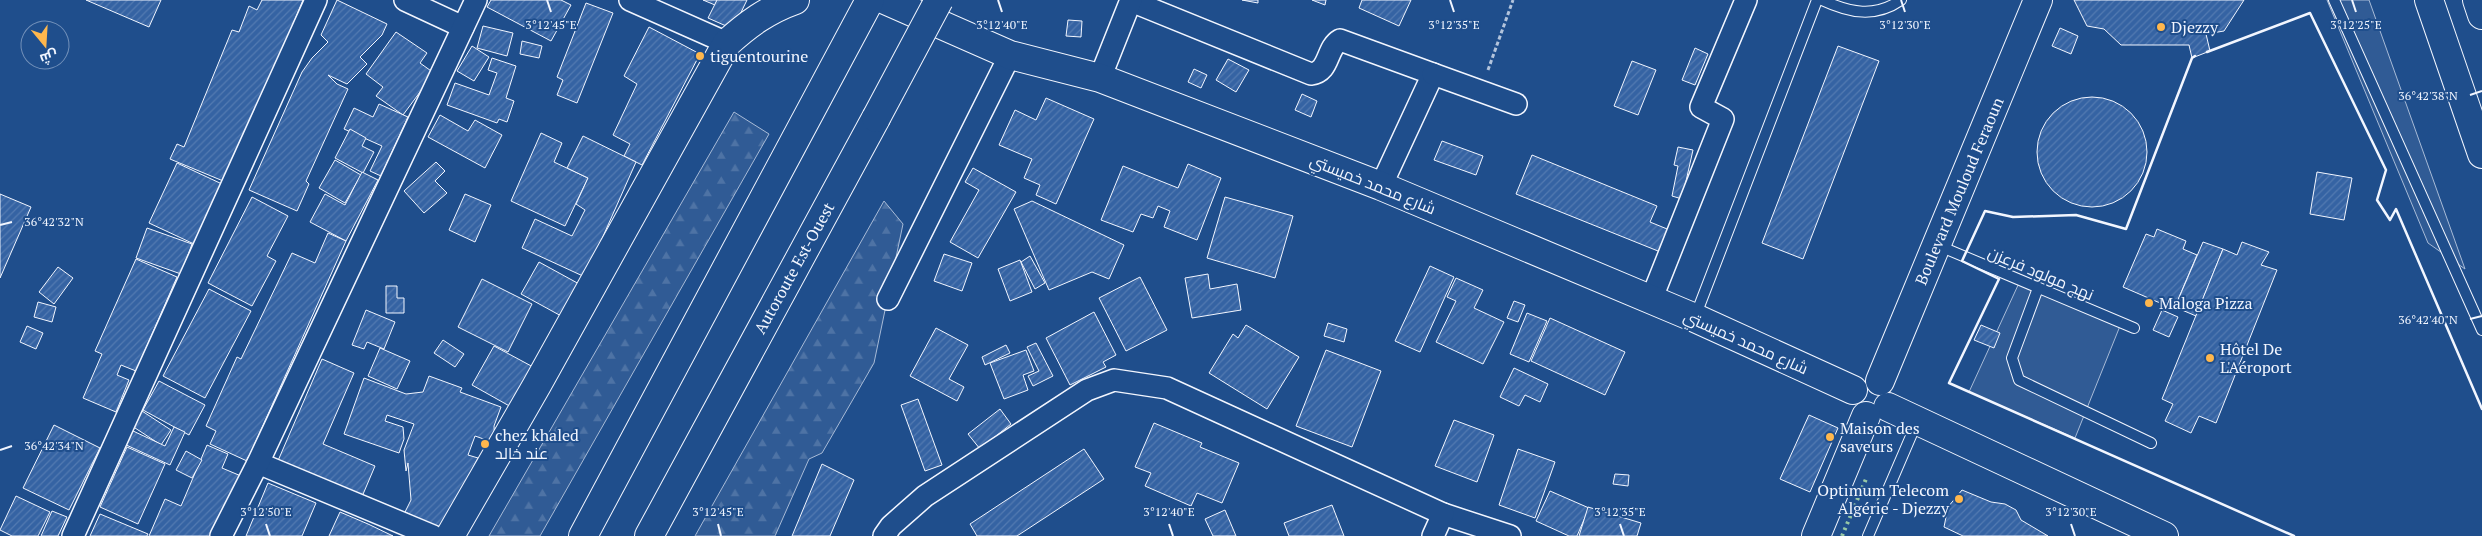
<svg xmlns="http://www.w3.org/2000/svg" width="2482" height="536" font-family="'PT Serif',Cairo,serif">
	<style>
		.forest { fill: url(#forest-firs); stroke: #a8bbd7 }
		.built { fill: #305b95; stroke: #a8bbd7 }
		.building { fill: url(#building-hatch); stroke: #f2f6ff }
		.lines { fill: none; stroke-linecap: round; stroke-linejoin: round }
		.lane-casing { stroke: #f2f6ff; stroke-width: 12 }
		.street-casing { stroke: #f2f6ff; stroke-width: 24 }
		.secondary-casing { stroke: #f2f6ff; stroke-width: 30 }
		.highway-casing { stroke: #f2f6ff; stroke-width: 30 }
		.path { stroke: #b3c4dc; stroke-width: 3; stroke-dasharray: 4 2.5; stroke-linecap: butt }
		.lane { stroke: #1f4e8c; stroke-width: 10 }
		.street { stroke: #1f4e8c; stroke-width: 21 }
		.secondary { stroke: #1f4e8c; stroke-width: 28 }
		.highway { stroke: #1f4e8c; stroke-width: 28 }
		.highway-bridge-casing { stroke: #f2f6ff; stroke-width: 30; stroke-linecap: butt }
		.highway-bridge { stroke: #1f4e8c; stroke-width: 28 }
		.hedge { stroke: #97c8a6; stroke-width: 4; stroke-dasharray: 2.5 4; stroke-linecap: butt }
		.wall { stroke: #f2f6ff; stroke-width: 2.5 }
		.ticks { fill: none; stroke: #f2f6ff; stroke-width: 2 }
		.poi-dot { fill: #ffb74d; stroke: #1f4e8c; stroke-width: 2 }
		.labels { text-anchor: middle; stroke-width: 4; stroke-linejoin: round; paint-order: stroke }
		.poi-label { font-size: 16px; fill: #f2f6ff; stroke: #1f4e8c; text-anchor: start }
		.street-label { font-size: 16px; fill: #f2f6ff; stroke: #1f4e8c }
		.ticks-label { font-size: 12px; text-anchor: middle; fill: #f2f6ff; stroke: #1f4e8c; stroke-width: 4; stroke-linejoin: round; paint-order: stroke }
	</style>
	<defs>
		<pattern id="forest-firs" width="22" height="20" patternUnits="userSpaceOnUse" patternTransform="scale(1.25)"><rect width="22" height="20" fill="#305b95"/><path d="M5 1l3.5 6h-7zM16 11l3.5 6h-7z" fill="#4e73a5"/></pattern>
		<pattern id="building-hatch" width="6" height="6" patternUnits="userSpaceOnUse" patternTransform="scale(1.25)"><rect width="6" height="6" fill="#3563a3"/><path d="M-1 1l2-2M0 6l6-6M5 7l2-2" fill="none" stroke="#537ab1"/></pattern>
	</defs>
	<rect width="100%" height="100%" fill="#1f4e8c"/>
	<g class="forest">
		<polygon points="734,112 769,134 540,536 489,536"/>
		<polygon points="884,201 903,224 874,363 822,453 809,459 775,536 695,536"/>
	</g>
	<g class="built">
		<polygon points="2327,0 2369,0 2465,269 2428,243"/>
		<polygon points="2019,283 2120,326 2075,438 1969,392"/>
	</g>
	<g class="building">
		<polygon points="86,0 161,0 149,27"/>
		<polygon points="262,0 303,0 228,183 170,159 177,144 184,147 232,30 239,32 249,6 257,10"/>
		<polygon points="337,0 387,24 382,35 360,57 367,64 347,84 328,75 337,84 348,89 306,181 309,184 297,211 249,190 302,72 312,58 328,42 321,35"/>
		<polygon points="491,0 561,0 571,5 551,41 487,7"/>
		<polygon points="703,0 717,0 715,5"/>
		<polygon points="717,0 747,0 733,29 708,18"/>
		<polygon points="1242,0 1258,0 1258,3"/>
		<polygon points="1312,0 1326,0 1325,5"/>
		<polygon points="1362,0 1411,0 1399,26 1359,8"/>
		<polygon points="2074,0 2244,0 2224,31 2206,34 2210,51 2192,58 2189,45 2121,45 2104,29 2087,26"/>
		<polygon points="586,3 613,13 577,103 557,95 563,80 557,77"/>
		<polygon points="1068,20 1082,21 1081,37 1066,36"/>
		<polygon points="483,26 513,33 507,56 477,48"/>
		<polygon points="649,27 700,54 642,165 624,156 630,144 613,135 637,84 624,76"/>
		<polygon points="2060,28 2078,36 2071,54 2052,46"/>
		<polygon points="396,32 427,53 420,63 434,73 403,115 376,96 383,87 366,74"/>
		<polygon points="522,41 542,46 539,58 520,54"/>
		<polygon points="472,46 489,57 474,81 457,71"/>
		<polygon points="1838,46 1879,61 1803,259 1762,243"/>
		<polygon points="1695,48 1708,54 1695,85 1682,80"/>
		<polygon points="492,58 516,66 506,98 514,101 507,122 499,119 497,123 447,105 455,83 489,95 497,73 488,70"/>
		<polygon points="1228,59 1249,70 1236,92 1216,80"/>
		<polygon points="1632,61 1656,70 1638,115 1614,106"/>
		<polygon points="1194,69 1207,75 1201,88 1188,82"/>
		<polygon points="1302,94 1317,101 1311,117 1295,110"/>
		<circle cx="2092" cy="152" r="55"/>
		<polygon points="1046,98 1094,119 1056,204 1036,195 1040,185 1024,178 1032,159 999,145 1015,110 1036,120"/>
		<polygon points="379,104 408,117 381,176 370,171 382,146 344,129 354,108 373,117"/>
		<polygon points="440,115 468,131 475,120 502,135 485,168 428,137"/>
		<polygon points="350,129 366,138 362,146 374,152 363,173 335,158"/>
		<polygon points="541,133 562,143 554,162 588,178 565,226 511,201"/>
		<polygon points="583,136 636,162 585,277 522,248 535,219 572,236 585,210 576,204 588,178 567,168"/>
		<polygon points="1442,141 1483,156 1476,175 1434,160"/>
		<polygon points="1678,147 1693,150 1682,199 1672,196 1678,166 1674,165"/>
		<polygon points="1532,155 1657,206 1650,222 1672,231 1663,253 1516,194"/>
		<polygon points="335,160 361,175 345,203 319,188"/>
		<polygon points="436,162 445,171 435,181 447,193 424,213 404,191"/>
		<polygon points="177,163 222,184 194,244 149,223"/>
		<polygon points="1188,164 1221,178 1197,240 1164,227 1170,211 1158,206 1153,218 1141,214 1133,232 1101,220 1123,166 1178,188"/>
		<polygon points="973,168 1016,192 978,258 950,242 979,190 965,182"/>
		<polygon points="362,172 378,180 346,241 310,222 325,194 345,205"/>
		<polygon points="2317,172 2352,178 2344,220 2310,214"/>
		<polygon points="0,194 31,207 0,278"/>
		<polygon points="465,194 491,205 475,242 449,230"/>
		<polygon points="252,197 288,216 267,256 276,261 252,306 208,283"/>
		<polygon points="1225,197 1293,216 1275,278 1207,258"/>
		<polygon points="1032,201 1124,245 1109,279 1092,272 1049,290 1014,209"/>
		<polygon points="147,228 192,244 181,274 136,258"/>
		<polygon points="2157,229 2186,241 2183,249 2197,255 2174,309 2123,287 2146,234 2154,237"/>
		<polygon points="328,233 346,241 247,461 210,444 216,431 206,426 237,357 241,359 292,253 315,263"/>
		<polygon points="2203,242 2223,249 2196,316 2175,307"/>
		<polygon points="2242,242 2269,252 2261,265 2277,270 2216,423 2199,416 2191,433 2165,421 2173,404 2162,399 2223,249 2237,255"/>
		<polygon points="944,254 972,263 962,291 934,281"/>
		<polygon points="1030,256 1045,283 1035,289 1021,262"/>
		<polygon points="136,259 177,277 136,371 121,365 117,375 129,380 116,412 83,398 102,354 95,351"/>
		<polygon points="1020,260 1032,292 1010,301 998,269"/>
		<polygon points="539,262 581,285 563,317 521,294"/>
		<polygon points="1430,266 1454,277 1420,352 1395,341"/>
		<polygon points="58,267 73,278 54,304 39,292"/>
		<polygon points="1208,274 1210,289 1237,284 1241,310 1192,318 1185,278"/>
		<polygon points="1140,277 1167,330 1126,351 1099,298"/>
		<polygon points="1456,278 1483,290 1474,308 1504,322 1483,364 1436,342 1456,301 1447,297"/>
		<polygon points="482,279 532,304 508,352 458,327"/>
		<polygon points="386,286 397,286 397,298 404,298 404,313 386,313"/>
		<polygon points="209,289 251,311 205,398 163,376"/>
		<polygon points="1514,301 1525,305 1518,322 1507,318"/>
		<polygon points="38,302 56,307 52,322 34,317"/>
		<polygon points="366,310 395,322 384,349 367,342 364,349 352,345"/>
		<polygon points="2162,310 2178,317 2169,337 2153,330"/>
		<polygon points="1094,312 1116,355 1103,362 1106,367 1070,385 1046,338"/>
		<polygon points="1527,313 1547,321 1529,362 1510,354"/>
		<polygon points="1550,318 1625,352 1605,395 1531,361"/>
		<polygon points="1328,323 1347,329 1344,342 1324,336"/>
		<polygon points="1246,325 1299,357 1267,409 1209,373 1233,334 1238,338"/>
		<polygon points="1981,325 2000,333 1994,348 1974,340"/>
		<polygon points="27,326 43,333 36,349 20,342"/>
		<polygon points="936,328 968,345 949,379 964,387 957,401 910,376"/>
		<polygon points="443,340 464,354 455,367 434,353"/>
		<polygon points="1036,343 1053,376 1033,386 1028,376 1039,371 1027,347"/>
		<polygon points="1006,345 1010,353 985,365 982,357"/>
		<polygon points="494,346 535,368 513,408 472,385"/>
		<polygon points="380,348 410,361 397,389 368,376"/>
		<polygon points="1026,350 1034,371 1023,375 1028,390 1004,399 990,363"/>
		<polygon points="1326,350 1381,371 1352,447 1296,426"/>
		<polygon points="322,359 354,373 323,444 375,466 361,499 277,463"/>
		<polygon points="1514,368 1548,384 1540,402 1525,395 1519,406 1500,397"/>
		<polygon points="429,376 462,388 460,392 501,407 494,426 495,443 475,436 468,455 478,458 442,530 405,512 411,500 408,463 406,471 404,450 414,424 387,415 385,421 403,427 404,439 399,453 344,434 364,378 406,394 423,392"/>
		<polygon points="159,381 205,405 189,435 143,410"/>
		<polygon points="918,399 942,465 925,471 901,405"/>
		<polygon points="1000,409 1011,424 980,449 968,434"/>
		<polygon points="142,411 171,430 161,445 132,426"/>
		<polygon points="1809,415 1838,428 1810,492 1780,479"/>
		<polygon points="1454,420 1494,435 1477,482 1435,466"/>
		<polygon points="1154,423 1202,443 1200,447 1239,463 1222,503 1197,493 1191,506 1145,486 1151,473 1135,467"/>
		<polygon points="54,425 100,448 69,510 23,488"/>
		<polygon points="174,427 185,432 170,465 124,444 131,430 165,446"/>
		<polygon points="207,445 228,454 222,468 241,476 215,536 149,536 165,499 181,506"/>
		<polygon points="127,447 165,464 138,524 100,507"/>
		<polygon points="1084,449 1104,479 1017,536 977,536 970,524"/>
		<polygon points="1518,449 1555,462 1535,518 1499,505"/>
		<polygon points="186,451 202,460 192,478 176,470"/>
		<polygon points="822,464 854,480 830,536 792,536"/>
		<polygon points="1615,474 1629,475 1628,486 1613,484"/>
		<polygon points="268,483 316,503 302,536 246,536"/>
		<polygon points="1962,490 1991,502 2005,504 2016,510 2021,520 2048,536 1963,536 1944,527 1948,507"/>
		<polygon points="1550,491 1589,508 1577,536 1569,536 1536,521"/>
		<polygon points="16,496 50,512 38,536 12,536 0,530"/>
		<polygon points="1332,505 1344,536 1289,536 1284,523"/>
		<polygon points="1588,507 1641,523 1637,536 1579,536"/>
		<polygon points="1225,510 1236,536 1213,536 1205,519"/>
		<polygon points="52,511 67,517 58,536 41,536"/>
		<polygon points="340,512 368,524 393,536 329,536"/>
		<polygon points="100,514 148,534 147,536 90,536"/>
	</g>
	<g class="lines">
		<g class="lane-casing">
			<g id="lane">
				<path d="M1822,0C1850,13 1875,18 1901,0"/>
				<polyline points="2334,0 2482,330"/>
				<polyline points="1937,245 2134,328"/>
				<polyline points="2038,288 2012,358 2019,380 2151,443"/>
				<polyline points="1695,317 1817,0"/>
				<polyline points="1868,536 1917,422"/>
			</g>
		</g>
		<g class="street-casing">
			<g id="street">
				<polyline points="405,0 463,27"/>
				<polyline points="630,0 727,43"/>
				<path d="M1131,1L1311,74C1330,72 1326,48 1340,40L1433,74L1381,186"/>
				<polyline points="1433,74 1516,104"/>
				<polyline points="1100,78 1131,0"/>
				<polyline points="888,299 1010,55"/>
				<polyline points="1651,300 1723,119 1701,107 1746,0"/>
				<polyline points="258,463 433,536"/>
				<polyline points="1443,514 1510,536"/>
				<polyline points="73,536 316,0"/>
				<polyline points="221,536 258,463 476,0"/>
				<polyline points="884,536 891,526 925,496 1087,390 1114,380 1167,388 1443,514 1433,536"/>
			</g>
		</g>
		<g class="secondary-casing">
			<g id="secondary">
				<polyline points="885,0 1010,55 1100,78 1381,186 1695,318 1853,390"/>
				<polyline points="1880,381 2038,0"/>
				<polyline points="1888,407 2164,536"/>
				<path d="M450,536L537,385L727,43C748,24 767,10 795,0"/>
				<polyline points="1816,536 1866,416"/>
			</g>
		</g>
		<g class="highway-casing">
			<g id="highway">
				<polyline points="2429,0 2482,154"/>
				<polyline points="2477,0 2482,15"/>
				<polyline points="583,536 870,0"/>
				<polyline points="649,536 876,118"/>
			</g>
		</g>
		<polyline class="path" points="1488,70 1513,0"/>
		<use href="#lane" class="lane"/>
		<use href="#street" class="street"/>
		<use href="#secondary" class="secondary"/>
		<use href="#highway" class="highway"/>
		<g class="highway-bridge-casing">
			<polyline id="highway-bridge" points="876,118 939,0"/>
		</g>
		<use href="#highway-bridge" class="highway-bridge"/>
		<polyline class="hedge" points="1842,536 1866,479"/>
		<g class="wall">
			<polyline points="2207,52 2310,13 2386,170 2377,200 2390,220 2396,209 2482,409"/>
			<polyline points="2195,56 2192,58 2126,229 2076,215 2013,217 1985,211 1962,261 1999,279 1949,383 2294,536"/>
		</g>
	</g>
	<path class="ticks" d="M547,0L551,12M998,0L1002,12M1450,0L1454,12M1901,0L1905,12M2352,0L2356,12M2470,95L2482,91M0,225L12,222M2470,319L2482,316M0,450L12,446M266,524L270,536M718,524L721,536M1169,524L1173,536M1620,524L1624,536M2071,524L2075,536"/>
	<g class="poi-dot">
		<circle cx="2161" cy="27" r="5"/>
		<circle cx="700" cy="56" r="5"/>
		<circle cx="2149" cy="303" r="5"/>
		<circle cx="2210" cy="358" r="5"/>
		<circle cx="1830" cy="437" r="5"/>
		<circle cx="485" cy="444" r="5"/>
		<circle cx="1959" cy="499" r="5"/>
	</g>
	<g class="labels">
		<g class="poi-label">
			<text x="2171" y="33">Djezzy</text>
			<text x="710" y="62">tiguentourine</text>
			<text x="2159" y="309">Maloga Pizza</text>
			<text x="2220" y="355">Hôtel De<tspan x="2220" dy="18">L'Aéroport</tspan></text>
			<text x="1840" y="434">Maison des<tspan x="1840" dy="18">saveurs</tspan></text>
			<text x="495" y="441">chez khaled<tspan x="495" dy="18">عند خالد</tspan></text>
			<text x="1949" y="496" text-anchor="end">Optimum Telecom<tspan x="1949" dy="18">Algérie - Djezzy</tspan></text>
		</g>
		<g class="street-label">
			<text transform="translate(1373 184) rotate(22)" y="6">شارع محمد خميستي</text>
			<text transform="translate(1959 191) rotate(-67)" y="6">Boulevard Mouloud Feraoun</text>
			<text transform="translate(794 268) rotate(-61)" y="6">Autoroute Est-Ouest</text>
			<text transform="translate(2041 273) rotate(23)" y="6">نهج مولود فرعزن</text>
			<text transform="translate(1746 342) rotate(24)" y="6">شارع محمد خميستي</text>
		</g>
	</g>
	<g class="ticks-label">
		<text x="551" y="29">3°12'45"E</text>
		<text x="1002" y="29">3°12'40"E</text>
		<text x="1454" y="29">3°12'35"E</text>
		<text x="1905" y="29">3°12'30"E</text>
		<text x="2356" y="29">3°12'25"E</text>
		<text x="2428" y="100">36°42'38"N</text>
		<text x="54" y="226">36°42'32"N</text>
		<text x="2428" y="324">36°42'40"N</text>
		<text x="54" y="450">36°42'34"N</text>
		<text x="266" y="516">3°12'50"E</text>
		<text x="718" y="516">3°12'45"E</text>
		<text x="1169" y="516">3°12'40"E</text>
		<text x="1620" y="516">3°12'35"E</text>
		<text x="2071" y="516">3°12'30"E</text>
	</g>
	<g transform="translate(45 45) rotate(162)"><circle r="24" fill="#1f4e8c" stroke="#7391ba"/>
	<path d="M0-4L9 19L0 12L-9 19Z" fill="#ffb74d"/>
	<text y="-8" font-size="14" font-weight="bold" text-anchor="middle" fill="#f2f6ff">ش</text>
	</g>
</svg>
